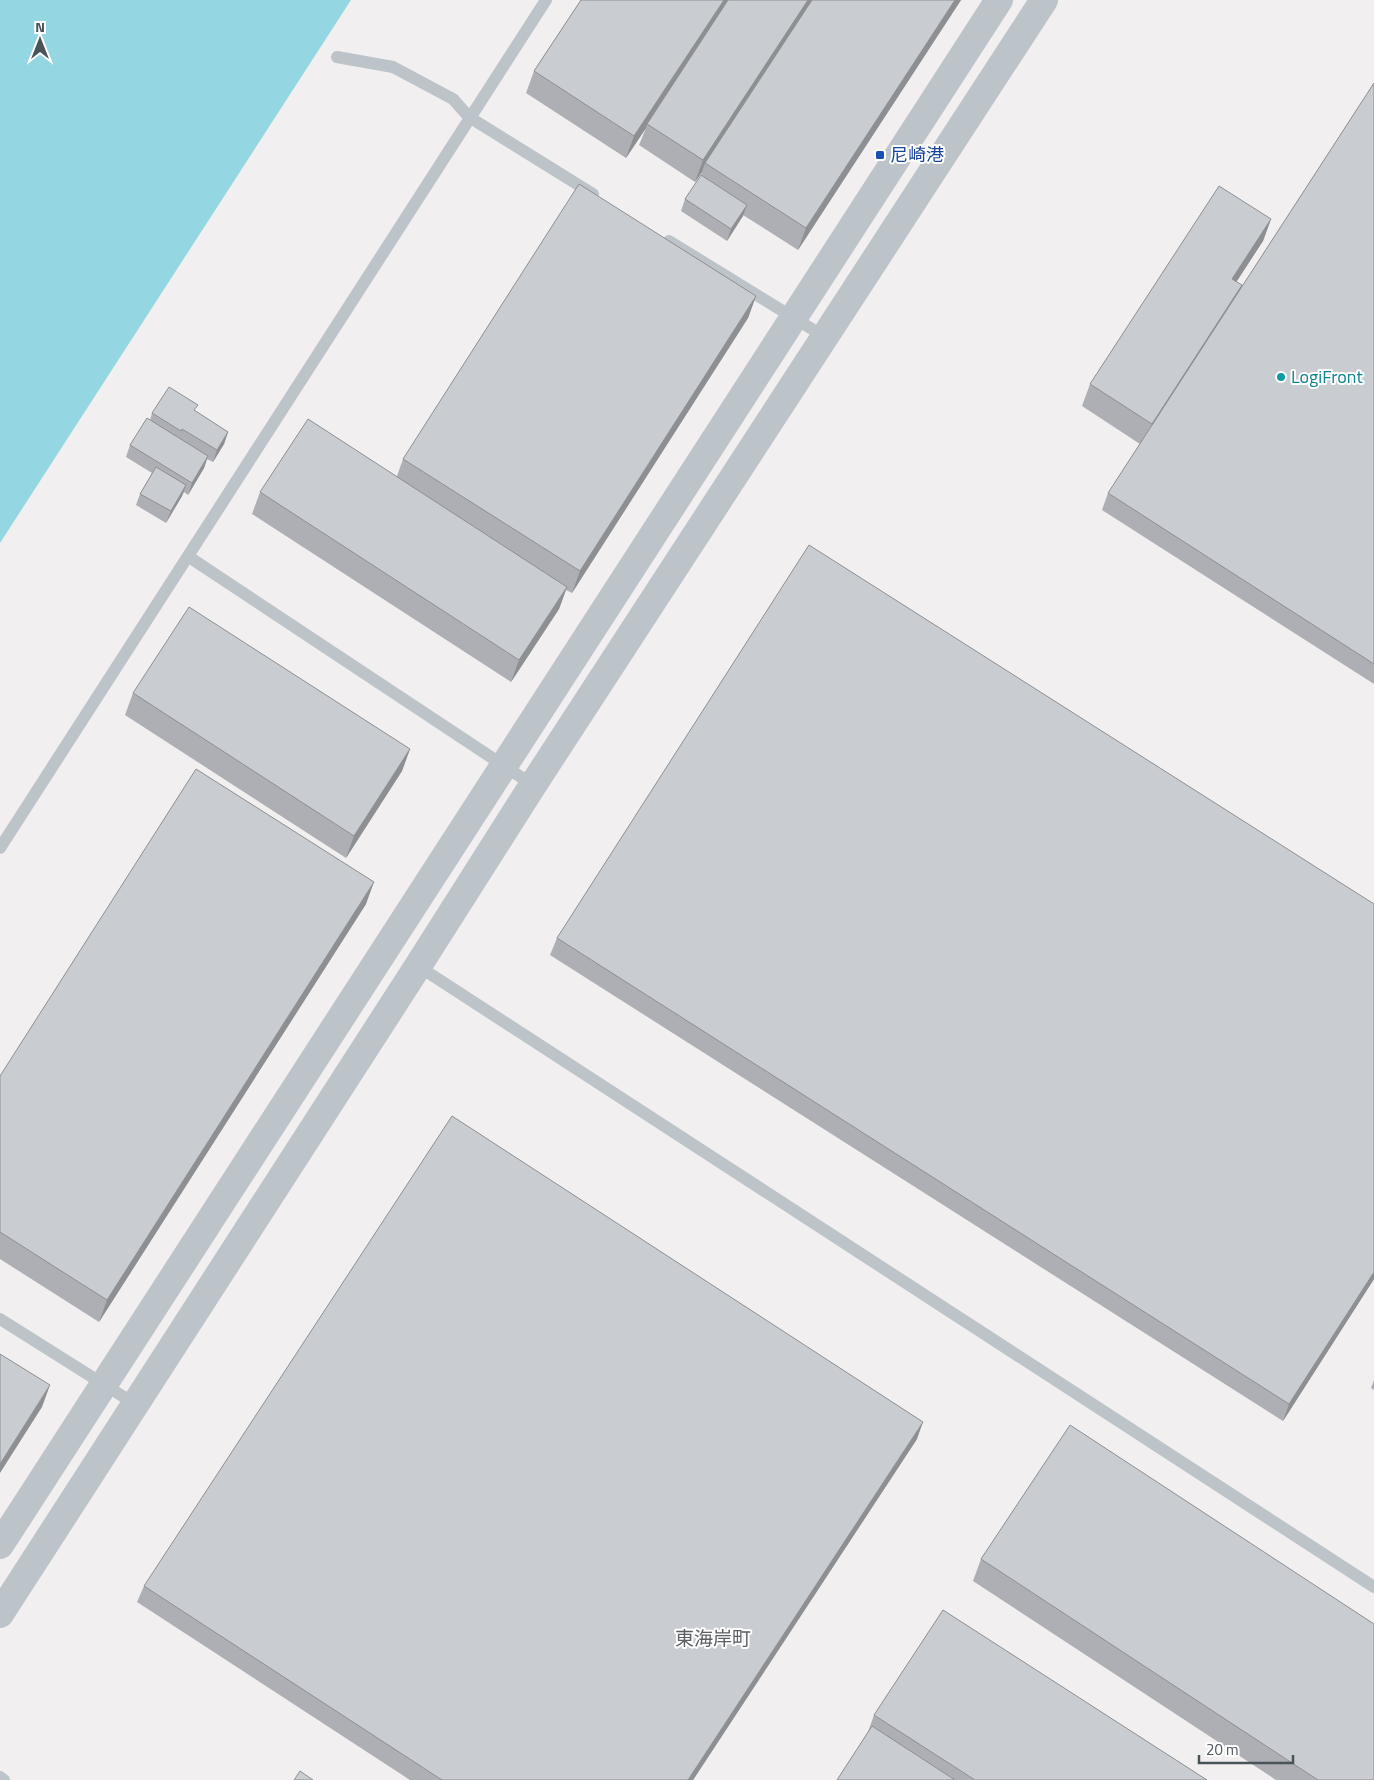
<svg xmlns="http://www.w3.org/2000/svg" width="1374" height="1780" font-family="'Titillium Web','Noto Sans JP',sans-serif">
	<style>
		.water { fill: #94d7e3 }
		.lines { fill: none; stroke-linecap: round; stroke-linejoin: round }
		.service { stroke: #bcc4ca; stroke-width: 12 }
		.tertiary { stroke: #bcc4ca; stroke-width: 28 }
		.wall { fill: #adafb4 }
		.shaded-wall { fill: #8d8f92 }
		.building { fill: #c9ccd1; stroke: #8d8f92 }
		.transit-dot { fill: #1a4fb4; stroke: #fff; stroke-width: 2 }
		.culture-dot { fill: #0f9aa8; stroke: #fff; stroke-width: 2 }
		.labels { text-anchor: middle; stroke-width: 4; stroke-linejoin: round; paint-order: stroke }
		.transit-label { font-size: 18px; fill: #164399; stroke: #fff; text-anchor: start }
		.culture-label { font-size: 18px; fill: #0d838f; stroke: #fff; text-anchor: start }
		.neighbourhood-label { font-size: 19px; fill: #5c6063; stroke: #fff }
	</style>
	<rect width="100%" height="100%" fill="#f1efef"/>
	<polygon class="water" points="0,0 351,0 0,543"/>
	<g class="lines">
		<g class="service">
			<polyline points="337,57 393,67 453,99 469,117 593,194"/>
			<polyline points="669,241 825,337"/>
			<polyline points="189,557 533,785"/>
			<polyline points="0,848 546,0"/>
			<polyline points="418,966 1374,1587"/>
			<polyline points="0,1319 135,1404"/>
			<polyline points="0,1777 4,1780"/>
		</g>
		<g class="tertiary">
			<polyline points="0,1545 999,0"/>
			<polyline points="0,1614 418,966 533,785 1044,0"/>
		</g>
	</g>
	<g class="wall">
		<polygon points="581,0 961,0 798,250 743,215 727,241 681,211 685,199 700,177 702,172 695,182 639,145 646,128 626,158 526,93 534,71"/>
		<polygon points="1374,83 1374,684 1102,510 1108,493 1140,444 1082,406 1090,384 1271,219 1263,241 1236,282 1240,290"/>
		<polygon points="756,296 748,318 572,593 566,590 559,609 511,682 252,514 260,492 397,476 403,459"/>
		<polygon points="195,411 228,432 224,444 213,462 207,459 204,468 188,495 184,492 182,496 166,523 136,505 140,494 152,473 126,457 130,445 150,420 152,413"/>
		<polygon points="133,693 410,749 402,771 346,858 125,715"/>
		<polygon points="366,904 99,1322 0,1259 0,1076"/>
		<polygon points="1374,904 1374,1279 1283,1421 550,955 557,938"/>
		<polygon points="1374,1380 1374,1390 1371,1388"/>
		<polygon points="917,1439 693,1780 410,1780 137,1602 144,1586"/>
		<polygon points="981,1559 1374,1780 1276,1780 973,1581"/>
		<polygon points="874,1715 1207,1780 837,1780 868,1732"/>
	</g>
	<g class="shaded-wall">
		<polygon points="724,0 730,0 647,124 646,128 626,158 634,136"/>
		<polygon points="808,0 814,0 705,163 702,172 695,182 703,160"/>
		<polygon points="955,0 961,0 798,250 806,228"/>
		<polygon points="747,205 743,216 727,241 731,229"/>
		<polygon points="1271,219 1263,241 1224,301 1232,279"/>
		<polygon points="1242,285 1234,307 1144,446 1152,424"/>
		<polygon points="756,296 748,318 572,593 580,571"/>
		<polygon points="228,432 224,444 213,462 217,450"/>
		<polygon points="208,456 204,468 188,495 192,483"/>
		<polygon points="186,485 182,496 166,523 171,511"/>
		<polygon points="567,587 559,609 511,682 519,660"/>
		<polygon points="410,749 402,771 346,858 354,836"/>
		<polygon points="374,882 366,904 99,1322 107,1300"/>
		<polygon points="1374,1272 1374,1279 1283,1421 1289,1404"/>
		<polygon points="50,1385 42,1407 0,1473 0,1464"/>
		<polygon points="923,1422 917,1439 693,1780 688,1780"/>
	</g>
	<g class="building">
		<polygon points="581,0 724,0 634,136 534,71"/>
		<polygon points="728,0 808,0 703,160 647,124"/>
		<polygon points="812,0 955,0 806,228 705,163"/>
		<polygon points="1374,83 1374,664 1108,493"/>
		<polygon points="701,175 747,205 731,229 685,199"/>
		<polygon points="579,184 756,296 580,571 403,459"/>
		<polygon points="1219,186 1271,219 1232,279 1242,285 1152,424 1090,384"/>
		<polygon points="169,387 198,405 194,410 228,432 217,450 182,429 181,431 152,413"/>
		<polygon points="147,418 208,456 192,483 130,445"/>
		<polygon points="308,419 567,587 519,660 260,492"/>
		<polygon points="156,467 186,485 171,511 140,494"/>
		<polygon points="809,545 1374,904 1374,1272 1289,1404 557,938"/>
		<polygon points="189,607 410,749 354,836 133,693"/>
		<polygon points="196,769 374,882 107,1300 0,1232 0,1076"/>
		<polygon points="452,1116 923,1422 688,1780 442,1780 144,1586"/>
		<polygon points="0,1354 50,1385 0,1464"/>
		<polygon points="1070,1425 1374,1624 1374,1780 1318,1780 981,1559"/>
		<polygon points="943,1610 1207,1780 975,1780 874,1715"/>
		<polygon points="872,1726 955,1780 837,1780"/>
		<polygon points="300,1771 313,1780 294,1780"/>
	</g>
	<rect class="transit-dot" x="875" y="150" width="10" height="10" rx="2.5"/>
	<circle class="culture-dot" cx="1281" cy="377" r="5"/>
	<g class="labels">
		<g class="transit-label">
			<text x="890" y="161">尼崎港</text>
		</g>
		<g class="culture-label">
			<text x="1291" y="383">LogiFront</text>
		</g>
		<g class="neighbourhood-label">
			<text x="713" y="1645">東海岸町</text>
		</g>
	</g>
	<g transform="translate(40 40)" stroke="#ffffff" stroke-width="4" paint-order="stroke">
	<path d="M0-4L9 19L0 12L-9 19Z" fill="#49535a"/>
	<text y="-8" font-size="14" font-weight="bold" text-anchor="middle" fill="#49535a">N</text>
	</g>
	<path d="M1199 1755v8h94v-8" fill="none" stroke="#49535a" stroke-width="2.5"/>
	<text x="1206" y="1755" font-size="15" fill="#49535a" stroke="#ffffff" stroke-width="4" paint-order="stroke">20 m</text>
</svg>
